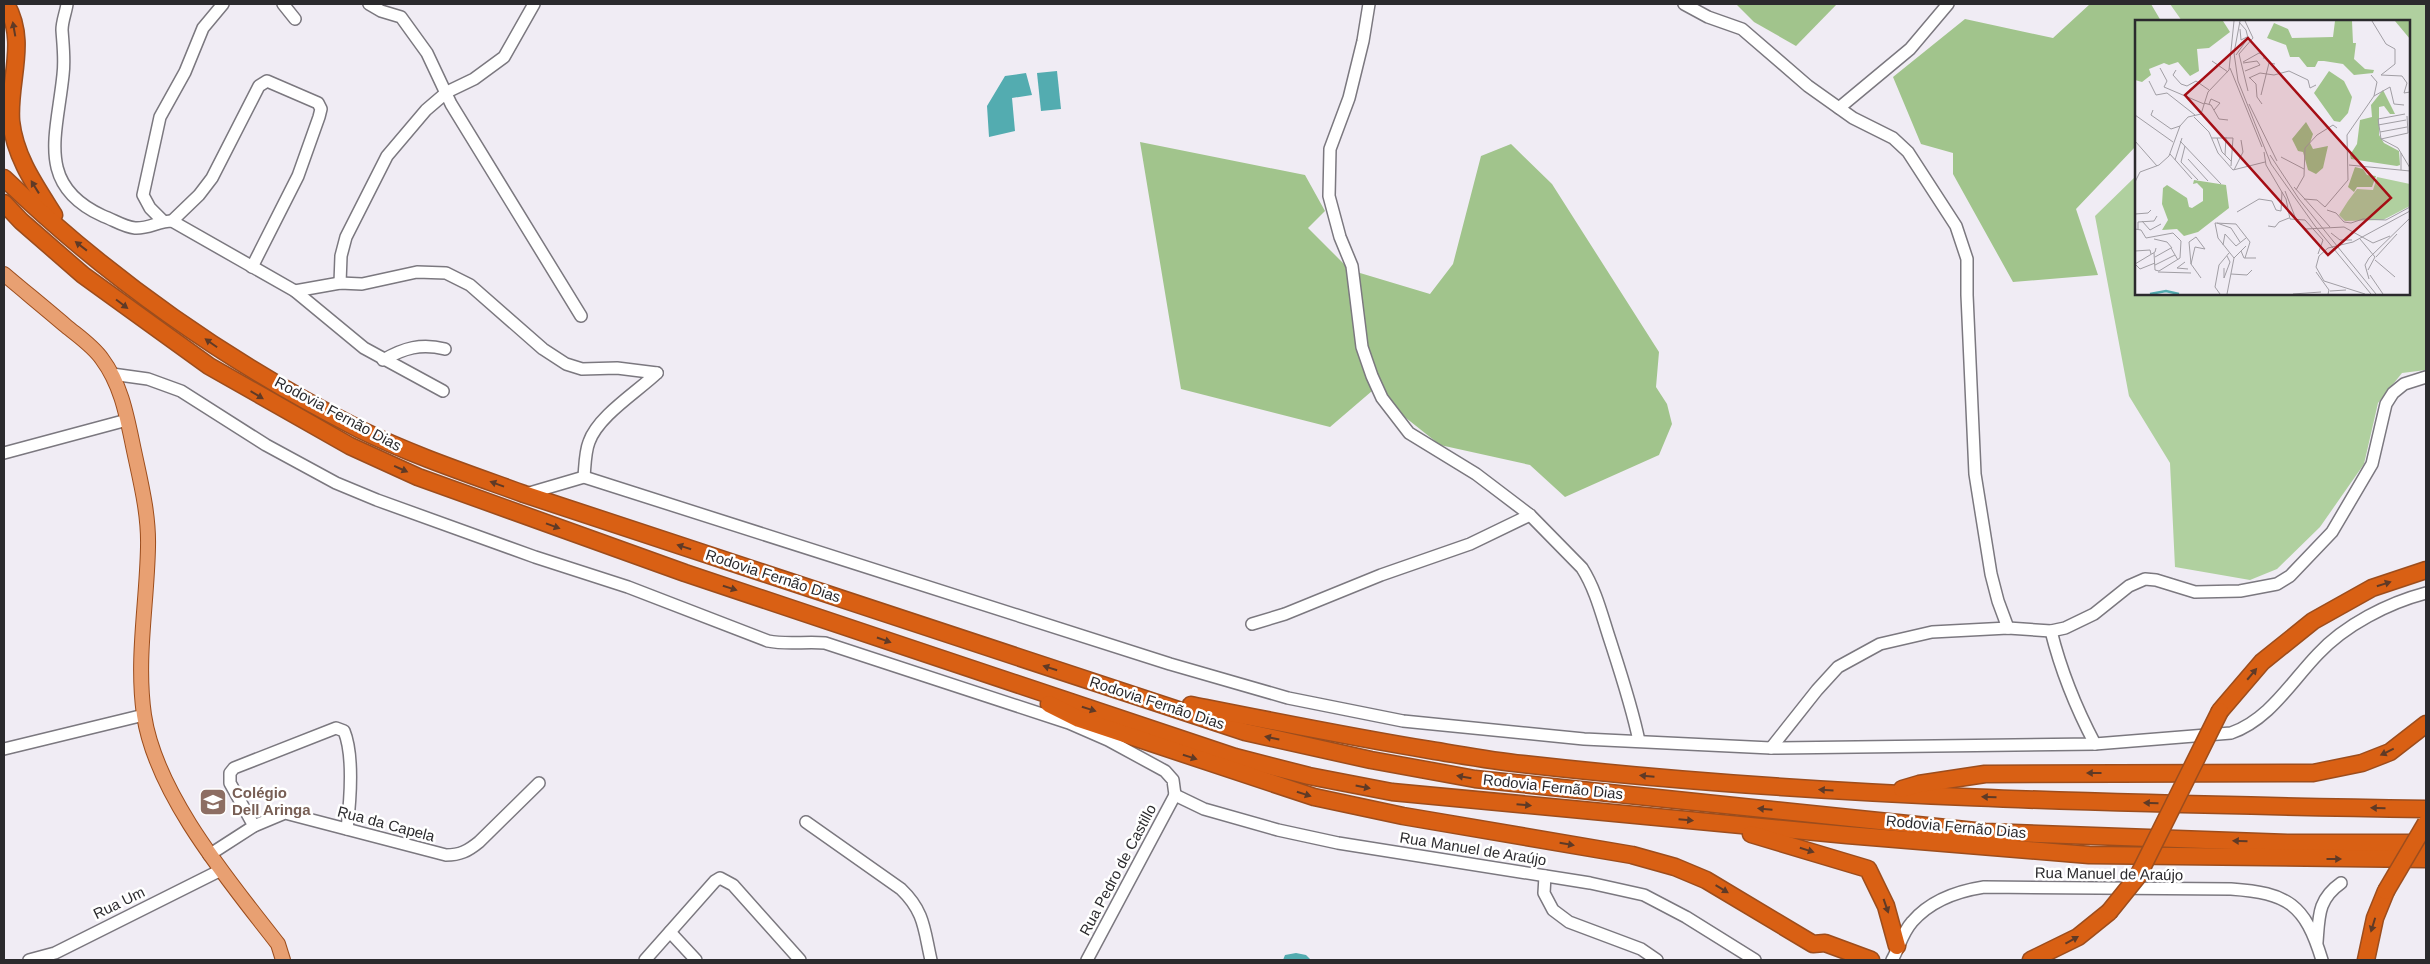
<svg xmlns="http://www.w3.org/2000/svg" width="2430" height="964" font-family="Helvetica,sans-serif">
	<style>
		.green { fill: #b0d09f }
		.forest { fill: #a1c48c }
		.water { fill: #53acb0 }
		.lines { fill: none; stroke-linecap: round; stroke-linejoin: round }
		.minor-casing { stroke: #7b787f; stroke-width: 14 }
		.major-casing { stroke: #9c4d1d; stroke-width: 16 }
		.highway-casing { stroke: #9c4d1d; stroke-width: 19 }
		.minor { stroke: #fff; stroke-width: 11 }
		.major { stroke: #e8a072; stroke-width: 14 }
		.highway { stroke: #d96014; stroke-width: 16 }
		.highway-bridge-casing { stroke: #9c4d1d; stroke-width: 19; stroke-linecap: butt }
		.highway-bridge { stroke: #d96014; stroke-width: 16 }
		.oneway { fill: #5f3a26 }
		.labels { text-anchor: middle; stroke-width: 5; stroke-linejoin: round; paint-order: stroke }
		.street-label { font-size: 15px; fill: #2b2a2d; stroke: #fff }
		.education-label { font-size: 15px; font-weight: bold; fill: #785e54; stroke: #fff; text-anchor: start }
		.inset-river { fill: none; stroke: #53acb0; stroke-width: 2.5 }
		.inset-road { fill: none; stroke: #a19ea4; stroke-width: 1 }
		.view { fill: #a50e15; fill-opacity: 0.15; stroke: #a50e15; stroke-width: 2.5 }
		.inset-edge { fill: none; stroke: #2b2a2d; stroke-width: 2.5 }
	</style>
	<rect width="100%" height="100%" fill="#f0ecf4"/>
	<polygon class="green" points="2170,4 2426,4 2426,370 2402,373 2378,403 2364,464 2320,527 2277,569 2250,580 2175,567 2170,463 2129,396 2095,216 2136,176 2136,294 2409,294 2409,21 2182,21"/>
	<g class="forest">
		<polygon points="1736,4 1837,4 1796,46 1754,22"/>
		<polygon points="2090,4 2151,4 2161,21 2136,21 2136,146 2076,209 2098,275 2013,282 1953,174 1953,153 1921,144 1893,77 1965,19 2053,38"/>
		<polygon points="1140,142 1305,175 1325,211 1308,228 1350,270 1430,294 1453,264 1481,156 1511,144 1552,184 1659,352 1656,387 1667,404 1672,424 1659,455 1565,497 1530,465 1440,445 1372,391 1330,427 1181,389"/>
	</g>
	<g class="water">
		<polygon points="1057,71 1061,109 1041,111 1037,73"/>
		<polygon points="1026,73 1032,95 1012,98 1015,131 989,137 987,106 1005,76"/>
		<polygon points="1296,953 1306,955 1311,960 1283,960 1285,955"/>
	</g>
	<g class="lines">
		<g class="minor-casing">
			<g id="minor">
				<path d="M67,4C66,12 62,21 62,30C63,45 65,60 63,75C57,135 35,185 103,216C114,220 124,227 135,228C148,229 159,221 172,221L295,291L364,348L443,391"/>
				<polyline points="283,4 295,19"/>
				<polyline points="369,4 381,11 401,17 427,53 451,104 581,316"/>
				<path d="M1369,4L1363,41L1349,98L1330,149L1329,196L1340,237L1352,266L1362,347L1372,376L1382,398L1409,433L1476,474L1530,515L1582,568C1596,590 1602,616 1610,640C1621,674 1632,707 1639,741"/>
				<polyline points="1684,4 1708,17 1742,29 1808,86 1853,118 1893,138 1908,152 1956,226 1967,259 1967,295 1975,474 1991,574 1998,601 2008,628"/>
				<polyline points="1839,108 1910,49 1948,4"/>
				<polyline points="163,221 150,208 143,195 160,117 185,72 203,28 223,4"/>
				<polyline points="172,221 199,195 212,178 259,86 267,81 318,103 321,109 319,117 298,176 252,267"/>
				<polyline points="340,283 341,256 346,237 387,156 426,110 447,92 474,79 504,57 534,4"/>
				<polyline points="295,291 340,283 362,284 417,272 446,273 470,285 543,349 566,364 582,369 617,368 657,373"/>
				<path d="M383,360C404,348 421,343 445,349"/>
				<path d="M112,374L148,379L181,391L266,445L336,483L377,500L535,557L628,587L768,641C788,645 806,641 825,643L1069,723L1108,740L1165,771L1173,780L1175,795"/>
				<polyline points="4,453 127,420"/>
				<path d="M584,477C585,466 585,452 589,442C598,416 637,392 657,373"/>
				<path d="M526,494L584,477L1170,664L1288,698L1403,721L1584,739L1771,748L2095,744L2231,733C2269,720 2291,682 2318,654C2345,625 2388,603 2426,593"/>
				<polyline points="1252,624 1285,614 1381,575 1470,544 1530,515"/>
				<path d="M2051,631C2061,671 2076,708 2095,744"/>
				<polyline points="1771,748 1817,690 1838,667 1880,644 1932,632 2008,628 2051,631 2065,628 2094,614 2129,586 2145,579 2156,580 2195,592 2240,591 2277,584 2290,576 2332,532 2372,464 2386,404 2393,393 2404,384 2426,377"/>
				<polyline points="4,749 144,715"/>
				<polyline points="1175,795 1204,809 1278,830 1338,843 1590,883 1644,895 1686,917 1755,960"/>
				<path d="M806,822L901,889C925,912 924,930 931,960"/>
				<path d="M254,826L230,783V773L234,768L336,728L344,731C354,755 350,803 347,829"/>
				<path d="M209,855L254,826L285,813L446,855C460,855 468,851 479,842L539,783"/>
				<polyline points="1545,876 1544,893 1553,910 1569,922 1641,949 1657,960"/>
				<polyline points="670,932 696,960"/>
				<path d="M2317,942C2319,916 2318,899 2341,883"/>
				<polyline points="29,960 55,953 221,870"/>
				<polyline points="645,960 715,881 720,878 733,885 800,960"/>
				<polyline points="1087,960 1175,795"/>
				<path d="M1892,960C1899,948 1902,933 1912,922C1930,901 1958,891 1984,887L2231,889C2288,893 2305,904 2322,960"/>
			</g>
		</g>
		<g class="major-casing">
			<path id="major" d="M4,274C24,291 45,308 66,326C78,336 93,346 102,359C120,383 126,412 132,441C139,476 149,511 148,547C147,603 136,659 144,715C156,795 230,882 278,944L283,960"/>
		</g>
		<g class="highway-casing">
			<g id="highway">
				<path d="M6,4C28,42 8,81 11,121C15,157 35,185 54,215"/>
				<path d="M4,178C108,278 229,363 359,429C412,455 469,474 524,494L1245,732L1371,760L1475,779L1985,832L2288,843H2426"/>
				<polyline points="4,203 21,221 83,275 209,366 350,446 418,477 685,573 1235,757 1309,776 1392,792 1847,835 2089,855 2426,859"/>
				<polyline points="1049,704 1079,719 1314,797 1403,816 1632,855 1675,867 1706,880 1813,944 1825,943 1871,960"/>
				<path d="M1191,705C1271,721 1350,737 1430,750C1461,755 1492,761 1523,764C1823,798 2125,804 2426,809"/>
				<polyline points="2220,711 2262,662 2313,621 2372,588 2426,570"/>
				<polyline points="1902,789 1919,784 1985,774 2313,773 2362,763 2390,752 2426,724"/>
				<polyline points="1751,834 1868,869 1886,906 1897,946"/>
				<polyline points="2031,960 2078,937 2109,912"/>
				<polyline points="2366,960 2375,918 2386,891"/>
			</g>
		</g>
		<use href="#minor" class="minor"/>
		<use href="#major" class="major"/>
		<use href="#highway" class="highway"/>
		<g class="highway-bridge-casing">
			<g id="highway-bridge">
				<polyline points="2386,891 2426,823"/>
				<polyline points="2109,912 2138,876 2220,711"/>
			</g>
		</g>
		<use href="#highway-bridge" class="highway-bridge"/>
	</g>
	<defs><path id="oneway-solid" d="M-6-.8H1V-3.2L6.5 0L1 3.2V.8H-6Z" transform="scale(1.25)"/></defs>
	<g class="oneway">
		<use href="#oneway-solid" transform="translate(14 29) rotate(-100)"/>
		<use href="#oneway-solid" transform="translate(35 187) rotate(-122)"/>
		<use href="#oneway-solid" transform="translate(81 246) rotate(-142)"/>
		<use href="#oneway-solid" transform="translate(122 304) rotate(37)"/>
		<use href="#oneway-solid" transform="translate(211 343) rotate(-145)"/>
		<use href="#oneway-solid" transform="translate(257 395) rotate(31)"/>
		<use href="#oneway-solid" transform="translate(401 469) rotate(24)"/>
		<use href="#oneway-solid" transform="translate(497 484) rotate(-160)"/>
		<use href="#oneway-solid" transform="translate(553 526) rotate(20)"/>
		<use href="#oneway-solid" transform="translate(684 547) rotate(-162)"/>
		<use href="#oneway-solid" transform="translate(2384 584) rotate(-18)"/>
		<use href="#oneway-solid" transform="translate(730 588) rotate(18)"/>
		<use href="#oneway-solid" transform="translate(884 640) rotate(19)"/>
		<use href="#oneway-solid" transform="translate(1050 668) rotate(-162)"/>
		<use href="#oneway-solid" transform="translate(2252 674) rotate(-50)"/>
		<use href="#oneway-solid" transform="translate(1089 709) rotate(18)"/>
		<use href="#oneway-solid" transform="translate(1272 738) rotate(-168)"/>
		<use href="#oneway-solid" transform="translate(2387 752) rotate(154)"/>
		<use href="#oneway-solid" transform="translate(1190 757) rotate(18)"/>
		<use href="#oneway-solid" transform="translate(2094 773) rotate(180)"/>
		<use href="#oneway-solid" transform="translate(1647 776) rotate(-175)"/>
		<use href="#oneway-solid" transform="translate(1464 777) rotate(-170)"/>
		<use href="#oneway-solid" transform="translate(1363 787) rotate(11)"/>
		<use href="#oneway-solid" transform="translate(1826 790) rotate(-177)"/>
		<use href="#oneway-solid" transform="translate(1304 794) rotate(18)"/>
		<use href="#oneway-solid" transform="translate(1989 797) rotate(-178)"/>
		<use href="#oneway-solid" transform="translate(2151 803) rotate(-178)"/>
		<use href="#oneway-solid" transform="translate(1524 805) rotate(5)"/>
		<use href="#oneway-solid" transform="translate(2378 808) rotate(-179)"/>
		<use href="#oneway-solid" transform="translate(1765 809) rotate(-175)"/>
		<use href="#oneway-solid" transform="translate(1686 820) rotate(5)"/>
		<use href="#oneway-solid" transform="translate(2240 841) rotate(-178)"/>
		<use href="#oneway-solid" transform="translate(1567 844) rotate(10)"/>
		<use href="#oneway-solid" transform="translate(1807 850) rotate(17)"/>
		<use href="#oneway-solid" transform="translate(2334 859)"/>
		<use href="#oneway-solid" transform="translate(1722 889) rotate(31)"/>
		<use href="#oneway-solid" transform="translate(1886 906) rotate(71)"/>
		<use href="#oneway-solid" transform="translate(2373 925) rotate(107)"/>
		<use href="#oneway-solid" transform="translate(2072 940) rotate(-29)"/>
	</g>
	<defs>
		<g id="school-square" transform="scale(1.4375)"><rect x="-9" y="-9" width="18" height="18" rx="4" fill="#8d6e63" stroke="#fff"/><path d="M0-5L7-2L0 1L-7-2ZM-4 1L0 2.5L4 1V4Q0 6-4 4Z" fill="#fff"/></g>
	</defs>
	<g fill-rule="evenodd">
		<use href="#school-square" x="213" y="802"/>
	</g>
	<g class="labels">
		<g class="street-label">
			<text transform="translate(338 414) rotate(28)" y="5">Rodovia Fernão Dias</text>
			<text transform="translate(773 576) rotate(18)" y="5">Rodovia Fernão Dias</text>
			<text transform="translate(1157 703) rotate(18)" y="5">Rodovia Fernão Dias</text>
			<text transform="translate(1553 787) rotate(6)" y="5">Rodovia Fernão Dias</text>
			<text transform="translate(386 824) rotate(15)" y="5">Rua da Capela</text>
			<text transform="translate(1956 827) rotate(5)" y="5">Rodovia Fernão Dias</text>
			<text transform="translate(1473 849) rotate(9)" y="5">Rua Manuel de Araújo</text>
			<text transform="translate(1118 870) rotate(-62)" y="5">Rua Pedro de Castillo</text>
			<text transform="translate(2109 874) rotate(1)" y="5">Rua Manuel de Araújo</text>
			<text transform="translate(119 903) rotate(-26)" y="5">Rua Um</text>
		</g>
		<g class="education-label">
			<text x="232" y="798">Colégio<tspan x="232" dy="17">Dell Aringa</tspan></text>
		</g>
	</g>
	<g transform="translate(2135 20)">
		<rect width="275" height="275" fill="#f0ecf4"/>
		<path d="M242,157L275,164V186L248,200L210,201L204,195L213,181L222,169L238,170Z" fill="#b0d09f"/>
		<path d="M0,1H88L95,12L74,28L62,29L64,51L55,56L43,42L34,45L29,43L14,49L16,55L7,62L0,60ZM200,1H217L218,23H221L219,39L230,49L239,50L238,53L219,55L208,44L189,41H183L180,47H172L164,37H155L151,25L132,18L139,3L153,9L157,18L198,17ZM260,1H275V19ZM194,51L209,61L217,77L213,93L205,102L199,101L179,73ZM248,70L260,94H255L249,86L244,87V115L249,123L264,131L265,145L262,146L216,139L215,135L222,124L225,100L237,97L236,85ZM171,102L178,114L175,123L178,129L193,126L188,148L181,154L173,150L168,132L163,131L157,119ZM220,147L228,149L232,155L241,156L237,167H222L219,172L213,167ZM59,160L91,165L94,188L63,212L49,216L42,209L27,210L33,200L27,184L28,168L32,165L52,178L54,187L57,188L68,181V169L62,163L58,164Z" fill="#a1c48c"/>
		<path class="inset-river" d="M15,274L31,271L44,274"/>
		<path class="inset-road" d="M105,1L99,33L103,61L136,144L180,206L236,274M110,1L118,18M237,1L251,24L260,29V44L246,55L267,56L272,63L269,73L275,72M105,9L106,20L112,17M101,35L113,18L111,10L104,2M77,41L93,52M108,42L124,33L129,35V39M108,43L122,41L125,45L110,51M25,48L32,61L29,67L69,84M95,48L127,127M41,50L38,55L46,64L52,66L61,61L74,70M114,57L121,64L122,77L127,84M114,58L125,53L139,55L154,51L173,60L175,68L181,65M14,61L21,75L32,73L60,95M113,71L104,34L118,18M126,75L134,43L140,44M239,76L255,67L259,84L269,85M69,83L76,85L84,99L93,100M74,84L76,79L85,83L79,90M114,84L142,141M18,90L16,95L36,109L45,106M270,94L243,99L246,119L263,128L275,148M0,95L38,122M59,97L74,112L83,133L98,150L130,142M243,105L271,100M245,112L272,107M77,118H98L96,146M82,118L87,132L96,141M246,119L273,113L272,96M0,121L22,146M45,121L86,164M129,132L131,145L151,179L155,199L170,200L188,220L183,234M266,133V150M35,134L57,159M90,135L91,117M135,135L164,179L241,274M146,137L169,149M53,139L73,161M40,140L47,118M46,142L63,160M46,142L50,126M214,145L275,151M99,150L108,132L106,120M0,162L5,152L24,145L34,136L45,106L53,97L66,94L73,72L94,50L99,1M159,167L195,207M161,170L169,156L170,128L182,115L198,105L202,108M150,171L162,202L171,209L209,207L238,223L255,216M169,179L182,180L190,187M190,187L213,160L212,115L239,76L242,62L236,55M192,190L201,193L209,202L216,203L228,199L251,200L275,187M102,192L124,179L137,181L141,190L146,191L147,172M0,194L13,193L16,190M7,201L15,210L26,204M82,203L96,208L105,222M133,206L140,207L144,202L154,198M0,209L6,210L11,218L38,213L46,221L45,238L24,251L20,250L19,233M3,209V202L19,201L22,196M196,213L205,220H217M61,217L70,229L60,227L56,244L54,222ZM19,219L32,222L37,228M225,219L240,237L233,250M88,225L90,214L101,226L111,218M0,231L15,230L16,234M106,231L109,238H121M20,237L36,228L43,240M241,237L262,214M99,238L83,218L80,203L101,204L115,222L110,238M99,238L111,226M240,240L260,257M50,242L42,248L53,249M0,244L20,232L21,228M0,244L5,249L20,243M56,244L66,258M20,245L40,235M89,248V258L95,242L92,236M23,252L56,253M181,252L194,270L193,274M96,254L112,255L117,250M235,255L248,274M234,259L230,245L234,238L275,198M195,271L211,270M85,274L80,267L84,245L94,233M92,274L99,238M158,274L186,272M230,274L189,261L181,247L184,236L193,228L218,222L275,191"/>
		<path class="view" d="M113,18L256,178L193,235L50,75Z"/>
		<rect width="275" height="275" class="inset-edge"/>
	</g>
	<rect width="2430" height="964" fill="none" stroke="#2b2a2d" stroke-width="10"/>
</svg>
